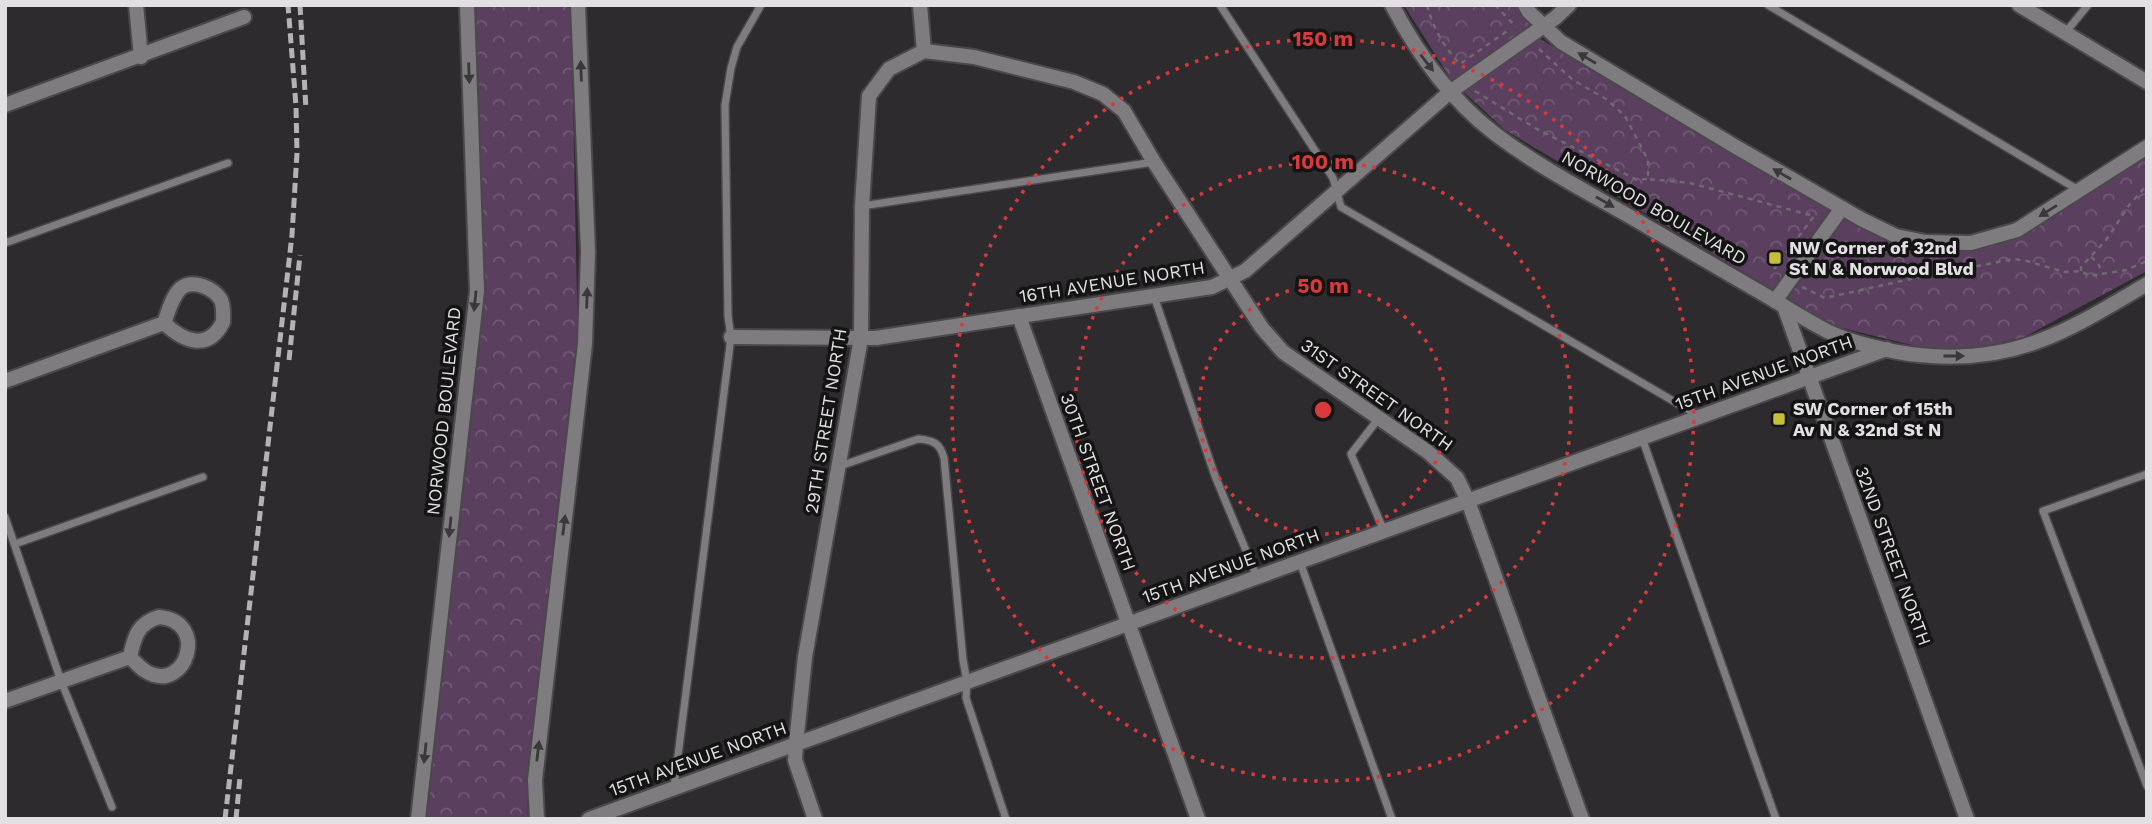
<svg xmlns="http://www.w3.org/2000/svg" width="2152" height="824" font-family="'Work Sans',sans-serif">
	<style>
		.forest { fill: url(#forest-crowns) }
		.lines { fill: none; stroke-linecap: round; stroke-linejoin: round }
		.service-casing { stroke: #4b484c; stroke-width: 10 }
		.minor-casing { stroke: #4b484c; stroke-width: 18 }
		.path { stroke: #6e6b6e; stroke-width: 2.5; stroke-dasharray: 5 5; stroke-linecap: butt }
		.service { stroke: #7f7c80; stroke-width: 7 }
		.minor { stroke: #7f7c80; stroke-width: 14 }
		.rail { stroke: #b5b2b5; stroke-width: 5; stroke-dasharray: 10 5; stroke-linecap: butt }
		.oneway { fill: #3a383a }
		.ring { fill: none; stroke: #d73a3b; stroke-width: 3.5; stroke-dasharray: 3.5 7 }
		.poi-dot { fill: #c6bc3d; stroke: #151415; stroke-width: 2.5 }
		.labels { text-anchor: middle; stroke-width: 7; stroke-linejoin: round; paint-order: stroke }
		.street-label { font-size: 18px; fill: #e2e0e2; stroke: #151415 }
		.poi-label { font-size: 18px; font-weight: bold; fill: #e2e0e2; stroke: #151415; text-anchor: start }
		.centre { fill: #d73a3b; stroke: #151415; stroke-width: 3.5 }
		.ring-label { font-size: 21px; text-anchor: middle; font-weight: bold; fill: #d73a3b; stroke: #151415; stroke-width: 7; stroke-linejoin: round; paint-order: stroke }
	</style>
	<defs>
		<pattern id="forest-crowns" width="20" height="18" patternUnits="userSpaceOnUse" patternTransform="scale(1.75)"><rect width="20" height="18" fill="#5a3f5e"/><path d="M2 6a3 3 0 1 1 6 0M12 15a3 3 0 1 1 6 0" fill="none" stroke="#715a75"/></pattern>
	</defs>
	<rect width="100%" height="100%" fill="#2e2b2e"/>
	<g class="forest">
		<polygon points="467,5 571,5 578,348 527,788 528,819 418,819 477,291"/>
		<polygon points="1404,5 1516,5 1540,39 1900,247 1973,249 2147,146 2147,271 2024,337 1978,348 1928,349 1834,326 1505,130 1452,81"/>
	</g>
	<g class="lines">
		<g class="service-casing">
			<g id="service">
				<polyline points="1220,5 1333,178 1341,207 1699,416"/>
				<polyline points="1768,5 2080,191"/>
				<polyline points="2065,33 2088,5"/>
				<polyline points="862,206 1154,162"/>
				<polyline points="5,243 228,163"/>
				<polyline points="1154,296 1215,476 1257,577"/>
				<polyline points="1379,418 1351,454 1384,531"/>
				<polyline points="1642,438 1776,819"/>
				<path d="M840,466L918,439C933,440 940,443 944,458L963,660L967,682L966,698L1006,819"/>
				<polyline points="2147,474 2043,511 2147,786"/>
				<polyline points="5,517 61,681 112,807"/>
				<polyline points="15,544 203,477"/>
				<polyline points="1300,562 1392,819"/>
				<polyline points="674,787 731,337 728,316 725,105 731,68 737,47 761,5"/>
			</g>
		</g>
		<g class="minor-casing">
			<g id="minor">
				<polyline points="136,5 141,57"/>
				<polyline points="920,5 924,51"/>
				<path d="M1392,5C1417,53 1450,99 1494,133C1541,169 1597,197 1648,227C1683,247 1718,268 1753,288C1778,302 1802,318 1827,331C1848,342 1895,353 1919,355C2015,365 2068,331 2147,284"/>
				<polyline points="1525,5 1529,12 1561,42 1736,147 1861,219 1896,236 1926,242 1971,243 2017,230 2147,147"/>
				<polyline points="2019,5 2147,82"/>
				<polyline points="924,51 974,57 1074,82 1103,94 1124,111 1154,162 1262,328 1283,352 1428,452 1457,478 1468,501 1582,819"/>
				<polyline points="5,105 244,17"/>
				<polyline points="1775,301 1842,208"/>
				<polyline points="1784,306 1967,819"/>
				<polyline points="1019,316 1198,819"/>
				<polyline points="731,337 876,338 1212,287 1245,271 1450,92 1555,18 1569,5"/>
				<path d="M5,381L164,323C168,313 172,296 181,288C193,279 214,288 221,300C224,307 223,315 223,322C208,352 183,341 164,323"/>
				<path d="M159,617C210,621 186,694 147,672C140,668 135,662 130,657C134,637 138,623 159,617Z"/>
				<polyline points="5,701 130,657"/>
				<polyline points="418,819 477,291 467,5"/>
				<polyline points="537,819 535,780 585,344 588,252 578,5"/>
				<polyline points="589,819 1887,349"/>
				<polyline points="815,819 795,760 796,744 805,657 861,338 862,206 869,96 889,69 924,51"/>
			</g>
		</g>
		<g class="path">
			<path d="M1427,5C1433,28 1444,47 1460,64L1510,29"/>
			<polyline points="1495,5 1516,27"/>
			<polyline points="1539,49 1573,80 1606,99 1625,116 1648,160 1648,179 1690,183 1814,216 1774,269 1778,272"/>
			<polyline points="1475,91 1535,128 1637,180 1648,179"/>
			<polyline points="2091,257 2098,263 2103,274"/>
			<polyline points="2081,271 2081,267 2106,240 2130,204 2147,185"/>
			<polyline points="1802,287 1825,298 1915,278 2014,259 2027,261 2064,272 2081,271 2090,276 2126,270 2147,261"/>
		</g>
		<use href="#service" class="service"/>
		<use href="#minor" class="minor"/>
		<g class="rail">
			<polyline points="300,5 306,109"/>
			<polyline points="289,360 300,255"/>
			<polyline points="225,819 292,235 297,153 296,106 288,5"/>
			<polyline points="236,819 240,777"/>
		</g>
	</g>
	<defs><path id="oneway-solid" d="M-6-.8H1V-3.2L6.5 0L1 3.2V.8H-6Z" transform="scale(1.75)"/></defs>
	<g class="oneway">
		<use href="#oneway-solid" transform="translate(1587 58) rotate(-149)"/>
		<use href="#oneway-solid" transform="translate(1427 63) rotate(52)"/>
		<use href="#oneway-solid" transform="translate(581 71) rotate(-92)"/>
		<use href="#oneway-solid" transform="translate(469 73) rotate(88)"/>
		<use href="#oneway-solid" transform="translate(1782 174) rotate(-150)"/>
		<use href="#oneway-solid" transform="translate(1605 202) rotate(30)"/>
		<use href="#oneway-solid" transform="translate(2048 211) rotate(148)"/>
		<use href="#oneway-solid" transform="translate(587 298) rotate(-88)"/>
		<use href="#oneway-solid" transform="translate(475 301) rotate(96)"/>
		<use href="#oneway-solid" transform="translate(1954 356)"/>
		<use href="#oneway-solid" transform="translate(564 525) rotate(-83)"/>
		<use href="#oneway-solid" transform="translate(450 527) rotate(96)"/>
		<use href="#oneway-solid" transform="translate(538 751) rotate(-83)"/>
		<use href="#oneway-solid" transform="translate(425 753) rotate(96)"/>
	</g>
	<g class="ring">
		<circle cx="1323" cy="410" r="124"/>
		<circle cx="1323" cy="410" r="248"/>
		<circle cx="1323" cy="410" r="371"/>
	</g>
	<g class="poi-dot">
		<rect x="1768" y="251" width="14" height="14" rx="3.5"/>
		<rect x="1772" y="412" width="14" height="14" rx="3.5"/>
	</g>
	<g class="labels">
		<g class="street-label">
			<text transform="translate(1654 208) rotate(30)" y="6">NORWOOD BOULEVARD</text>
			<text transform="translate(1112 282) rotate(-9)" y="6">16TH AVENUE NORTH</text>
			<text transform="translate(1764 373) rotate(-20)" y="6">15TH AVENUE NORTH</text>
			<text transform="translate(1377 395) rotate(35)" y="6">31ST STREET NORTH</text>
			<text transform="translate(444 411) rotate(-84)" y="6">NORWOOD BOULEVARD</text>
			<text transform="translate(826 421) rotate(-81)" y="6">29TH STREET NORTH</text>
			<text transform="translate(1098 482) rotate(70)" y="6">30TH STREET NORTH</text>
			<text transform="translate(1893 556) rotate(70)" y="6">32ND STREET NORTH</text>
			<text transform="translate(1231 566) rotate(-20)" y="6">15TH AVENUE NORTH</text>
			<text transform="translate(698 759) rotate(-20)" y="6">15TH AVENUE NORTH</text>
		</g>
		<g class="poi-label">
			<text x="1789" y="254">NW Corner of 32nd<tspan x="1789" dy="21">St N &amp; Norwood Blvd</tspan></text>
			<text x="1793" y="415">SW Corner of 15th<tspan x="1793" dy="21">Av N &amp; 32nd St N</tspan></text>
		</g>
	</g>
	<circle cx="1323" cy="410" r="10" class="centre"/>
	<g class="ring-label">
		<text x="1323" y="46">150 m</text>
		<text x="1323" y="169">100 m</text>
		<text x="1323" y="293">50 m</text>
	</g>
	<rect width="2152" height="824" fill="none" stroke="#e2e0e2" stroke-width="14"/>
</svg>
